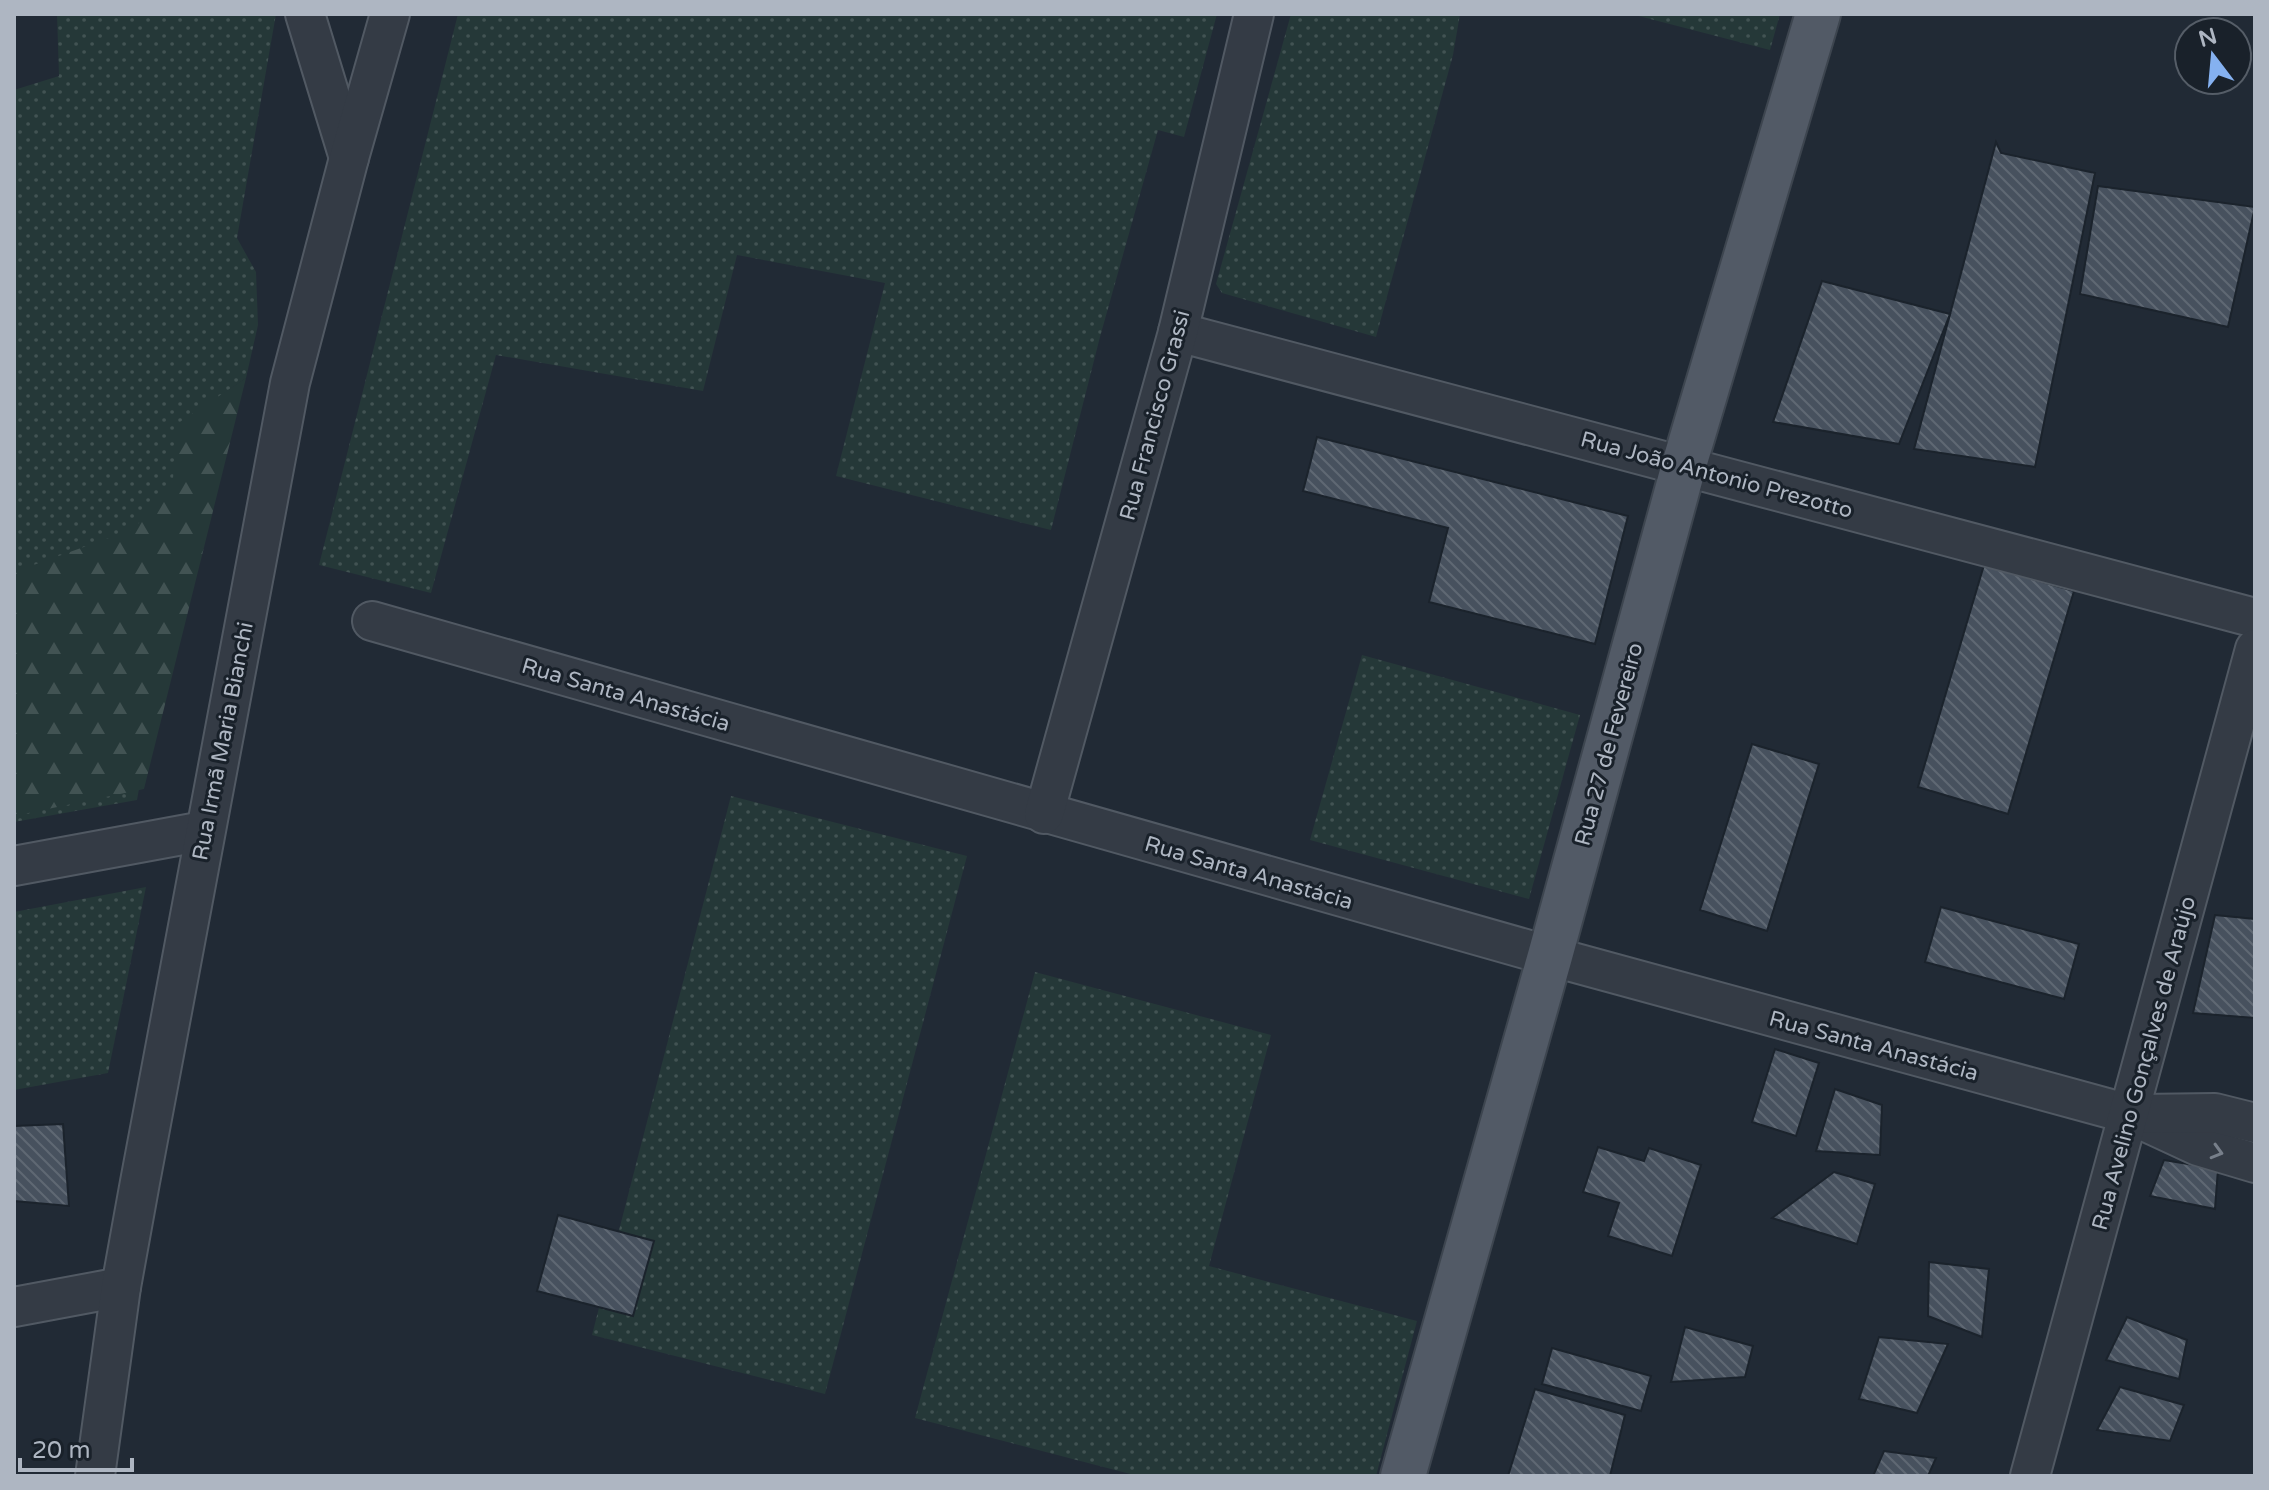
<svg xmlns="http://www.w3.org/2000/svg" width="2269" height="1490" font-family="'Varela Round',sans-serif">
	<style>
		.grass { fill: url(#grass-dots) }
		.forest { fill: url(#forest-firs) }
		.building { fill: url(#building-back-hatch); stroke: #1b232c; stroke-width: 2 }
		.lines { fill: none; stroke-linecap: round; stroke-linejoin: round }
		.minor-casing { stroke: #515963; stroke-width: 42 }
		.major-casing { stroke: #3d454f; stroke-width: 48 }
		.minor { stroke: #343b45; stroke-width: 38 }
		.major { stroke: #525a66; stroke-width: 44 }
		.oneway { stroke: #777f8a }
		.labels { text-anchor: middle; stroke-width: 6; stroke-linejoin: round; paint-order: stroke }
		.street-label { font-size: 22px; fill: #aeb6c2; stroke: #19212a }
	</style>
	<defs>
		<pattern id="grass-dots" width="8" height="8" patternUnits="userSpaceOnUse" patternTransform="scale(2)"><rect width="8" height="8" fill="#253838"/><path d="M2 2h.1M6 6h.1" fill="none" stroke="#425353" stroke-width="1.8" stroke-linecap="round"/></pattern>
		<pattern id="forest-firs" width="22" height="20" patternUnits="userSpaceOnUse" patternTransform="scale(2)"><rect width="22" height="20" fill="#253838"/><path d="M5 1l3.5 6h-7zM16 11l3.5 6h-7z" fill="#425353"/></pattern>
		<pattern id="building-back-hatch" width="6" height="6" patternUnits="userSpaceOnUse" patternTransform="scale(2)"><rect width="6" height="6" fill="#47515e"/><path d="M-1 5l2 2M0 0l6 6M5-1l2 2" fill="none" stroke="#5f6873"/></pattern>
	</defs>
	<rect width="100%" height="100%" fill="#212a35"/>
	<g class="grass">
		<polygon points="57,14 276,14 237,238 256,272 258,325 246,378 207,405 137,800 14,822 14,90 59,76"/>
		<polygon points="458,14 1217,14 1184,137 1158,130 1100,337 1051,530 836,476 885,283 737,255 703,391 496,355 431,593 319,565"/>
		<polygon points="1291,14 1460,14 1453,55 1376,337 1222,293 1216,284"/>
		<polygon points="1631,14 1780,14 1770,50"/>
		<polygon points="1362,655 1580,715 1529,899 1310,840"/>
		<polygon points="731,796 967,856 825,1394 592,1335"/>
		<polygon points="146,887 108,1073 14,1090 14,912"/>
		<polygon points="1035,972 1271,1035 1209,1266 1417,1321 1376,1476 1138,1476 915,1418"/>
	</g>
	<polygon class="forest" points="246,378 144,789 14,816 14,572 134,529 173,479 177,424"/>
	<g class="building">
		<polygon points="1996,142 2001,153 2095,173 2035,467 1914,449"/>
		<polygon points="2098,186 2255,207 2228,327 2080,294"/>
		<polygon points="1822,281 1950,314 1899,444 1773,422"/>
		<polygon points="1317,437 1628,516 1595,644 1429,602 1448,528 1303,491"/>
		<polygon points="1984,565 2074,591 2008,814 1918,787"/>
		<polygon points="1752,744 1819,764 1767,931 1700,910"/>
		<polygon points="1941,907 2079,944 2064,999 1925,962"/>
		<polygon points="2215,915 2255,919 2255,1018 2193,1013"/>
		<polygon points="1775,1049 1819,1063 1796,1136 1752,1122"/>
		<polygon points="1835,1089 1882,1105 1880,1155 1816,1151"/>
		<polygon points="63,1124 69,1206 14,1201 14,1126"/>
		<polygon points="1598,1147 1644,1161 1649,1148 1701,1165 1672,1256 1608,1236 1619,1203 1583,1192"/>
		<polygon points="2164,1160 2218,1169 2215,1209 2150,1196"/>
		<polygon points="1834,1172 1875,1184 1857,1244 1772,1218"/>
		<polygon points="558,1215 654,1241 633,1316 537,1291"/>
		<polygon points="1929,1262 1989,1269 1982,1337 1928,1316"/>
		<polygon points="2127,1317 2187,1340 2179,1379 2106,1360"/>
		<polygon points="1685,1327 1753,1346 1745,1377 1671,1382"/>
		<polygon points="1879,1337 1948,1344 1917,1413 1859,1399"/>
		<polygon points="1552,1348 1651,1376 1641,1411 1542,1384"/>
		<polygon points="2120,1387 2184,1405 2170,1441 2097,1430"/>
		<polygon points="1535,1389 1625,1415 1610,1476 1508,1476"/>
		<polygon points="1884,1451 1936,1458 1928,1476 1873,1476"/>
	</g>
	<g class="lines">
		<g class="minor-casing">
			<g id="minor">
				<polyline points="305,14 349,158"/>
				<polyline points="1178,332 2255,618"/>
				<polyline points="372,621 1550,956 2129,1114 2198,1146 2255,1163"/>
				<polyline points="1044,814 1178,332 1254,14"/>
				<polyline points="14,866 204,831"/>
				<polyline points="2139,1114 2215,1113 2255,1123"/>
				<polyline points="14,1307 121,1287"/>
				<polyline points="95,1476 121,1287 140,1182 290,383 349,158 390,14"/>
				<polyline points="2030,1476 2255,649"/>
			</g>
		</g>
		<g class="major-casing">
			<polyline id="major" points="1403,1476 1550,956 1684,465 1818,14"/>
		</g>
		<use href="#minor" class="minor"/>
		<use href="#major" class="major"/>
	</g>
	<defs><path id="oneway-chevron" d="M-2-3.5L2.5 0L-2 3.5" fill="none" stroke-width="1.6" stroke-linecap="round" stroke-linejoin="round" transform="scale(2)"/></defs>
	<use class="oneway" href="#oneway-chevron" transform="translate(2217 1152) rotate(16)"/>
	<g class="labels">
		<g class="street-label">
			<text transform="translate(1154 415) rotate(-75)" y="8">Rua Francisco Grassi</text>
			<text transform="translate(1717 474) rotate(15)" y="8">Rua João Antonio Prezotto</text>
			<text transform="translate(626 694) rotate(16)" y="8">Rua Santa Anastácia</text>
			<text transform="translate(222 741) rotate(-79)" y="8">Rua Irmã Maria Bianchi</text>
			<text transform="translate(1608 744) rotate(-75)" y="8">Rua 27 de Fevereiro</text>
			<text transform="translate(1249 872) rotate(16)" y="8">Rua Santa Anastácia</text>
			<text transform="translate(1874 1045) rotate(15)" y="8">Rua Santa Anastácia</text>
			<text transform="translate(2143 1063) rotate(-75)" y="8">Rua Avelino Gonçalves de Araújo</text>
		</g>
	</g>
	<rect width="2269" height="1490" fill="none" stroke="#aeb6c2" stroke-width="32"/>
	<g transform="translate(2213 56) rotate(344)"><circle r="38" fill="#19212a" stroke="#555d67" stroke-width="2"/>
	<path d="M0-6L14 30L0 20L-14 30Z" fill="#85b1f0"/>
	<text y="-12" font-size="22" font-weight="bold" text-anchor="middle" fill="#aeb6c2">N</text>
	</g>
	<path d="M20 1458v12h112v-12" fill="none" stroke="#aeb6c2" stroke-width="4"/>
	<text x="32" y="1458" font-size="24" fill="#aeb6c2" stroke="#19212a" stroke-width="6" paint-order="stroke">20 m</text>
</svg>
